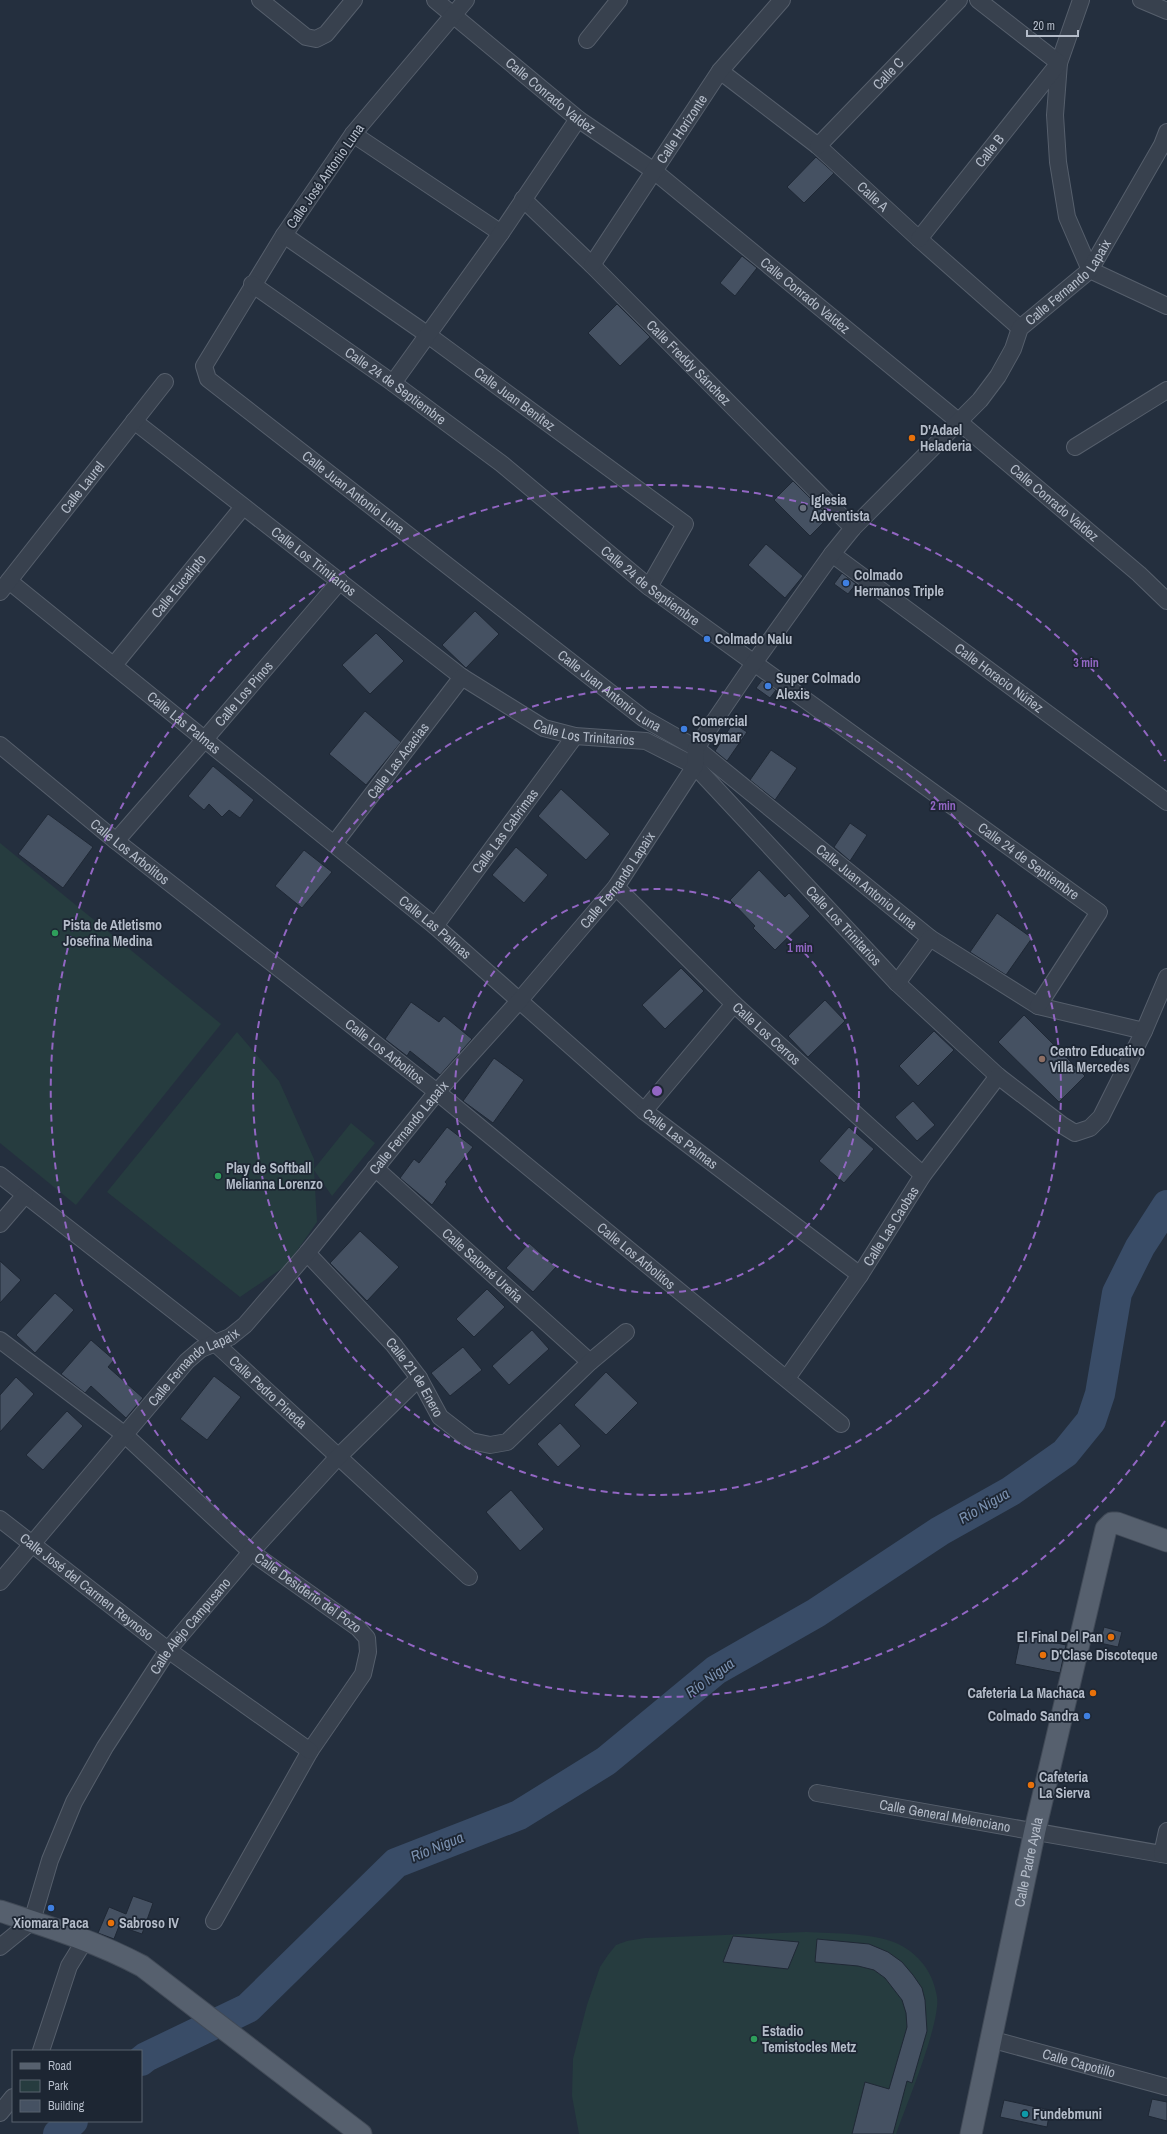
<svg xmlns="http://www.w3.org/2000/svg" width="1167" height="2134" font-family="'Archivo Narrow',sans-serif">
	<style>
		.green { fill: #263c3f }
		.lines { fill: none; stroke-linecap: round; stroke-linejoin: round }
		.river { stroke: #394c67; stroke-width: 30 }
		.building { fill: #455162; stroke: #1f2835 }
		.minor-casing { stroke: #565f6c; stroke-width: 18 }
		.major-casing { stroke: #414a57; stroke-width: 23 }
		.minor { stroke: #38414e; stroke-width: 16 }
		.major { stroke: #56606e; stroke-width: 21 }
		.ring { fill: none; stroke: #9266c3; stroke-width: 2; stroke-dasharray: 7 5 }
		.food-dot { fill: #e8710a; stroke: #1d2633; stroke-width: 1.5 }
		.worship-dot { fill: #6b7280; stroke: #1d2633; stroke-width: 1.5 }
		.shop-dot { fill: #3f7fe0; stroke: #1d2633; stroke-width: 1.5 }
		.leisure-dot { fill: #2e9e5b; stroke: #1d2633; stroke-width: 1.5 }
		.education-dot { fill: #8d6e63; stroke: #1d2633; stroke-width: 1.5 }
		.culture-dot { fill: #0f9aa8; stroke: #1d2633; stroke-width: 1.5 }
		.labels { text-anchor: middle; stroke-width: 3.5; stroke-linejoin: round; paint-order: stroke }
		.street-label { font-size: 14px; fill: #b4bcc9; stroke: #1d2633 }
		.poi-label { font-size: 14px; font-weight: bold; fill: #b4bcc9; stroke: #1d2633; text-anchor: start }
		.water-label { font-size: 15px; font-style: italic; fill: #7c92b1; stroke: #1d2633 }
		.centre { fill: #9266c3; stroke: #1d2633; stroke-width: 2 }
		.ring-label { font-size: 12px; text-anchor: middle; font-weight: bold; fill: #9266c3; stroke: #1d2633; stroke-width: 3.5; stroke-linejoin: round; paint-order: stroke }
	</style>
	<rect width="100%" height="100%" fill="#242f3e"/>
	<g class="green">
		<polygon points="0,843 221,1024 76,1205 0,1143"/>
		<polygon points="237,1032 279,1081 314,1159 314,1169 351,1123 375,1143 332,1196 314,1170 317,1222 287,1265 240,1297 107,1192"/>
		<path d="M806,1932C834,1934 878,1932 902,1946C922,1957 934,1976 937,1997C941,2022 906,2106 896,2134H579L572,2096L573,2059L587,2005L600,1967L608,1955L616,1945L627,1941L645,1938Z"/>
	</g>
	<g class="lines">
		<g class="river">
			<polyline points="141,2061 146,2057 248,2008 396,1863 519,1815 606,1761 716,1670 816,1613 940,1531 1011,1491 1065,1453 1091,1421 1100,1394 1117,1293 1140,1247 1167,1205"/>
			<polyline points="58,2134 73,2121"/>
		</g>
	</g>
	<g class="building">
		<polygon points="816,157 834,173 804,203 787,187"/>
		<polygon points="742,256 757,268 735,296 720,283"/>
		<polygon points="617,304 650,337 620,366 588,333"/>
		<polygon points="793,481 829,517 810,536 774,500"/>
		<polygon points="766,544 803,576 785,598 748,565"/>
		<polygon points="842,573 856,584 848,594 834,584"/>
		<polygon points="475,611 499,634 466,668 442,645"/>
		<polygon points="376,633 404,661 370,694 342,665"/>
		<polygon points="762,680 776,690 770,698 756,688"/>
		<polygon points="365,711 401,742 366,785 329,754"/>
		<polygon points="733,723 747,732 727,761 715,751"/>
		<polygon points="771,750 797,768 775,800 750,780"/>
		<polygon points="213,766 254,800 240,818 229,810 222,817 209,804 204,810 188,796"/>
		<polygon points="561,789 610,834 586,860 538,816"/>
		<polygon points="48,814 93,847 63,888 18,854"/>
		<polygon points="850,823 867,835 850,861 834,847"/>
		<polygon points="516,847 548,875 524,903 492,875"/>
		<polygon points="304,850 332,872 302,908 275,886"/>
		<polygon points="759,870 785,897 789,893 810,916 775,950 753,928 755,926 730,900"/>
		<polygon points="997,913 1032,938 1006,975 970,952"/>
		<polygon points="681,968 704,991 665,1029 642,1005"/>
		<polygon points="825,1000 845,1021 808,1057 788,1036"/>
		<polygon points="411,1002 439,1022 444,1016 472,1039 440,1075 410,1051 407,1056 385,1039"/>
		<polygon points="1024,1015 1085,1076 1059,1102 998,1042"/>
		<polygon points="934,1031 954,1050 918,1086 899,1066"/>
		<polygon points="494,1058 524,1080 493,1123 463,1101"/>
		<polygon points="913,1101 935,1125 917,1141 895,1117"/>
		<polygon points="447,1127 473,1147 445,1182 447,1184 432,1205 400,1178 414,1159 419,1163"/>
		<polygon points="849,1127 874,1149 844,1183 819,1161"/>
		<polygon points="360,1231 399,1267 367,1301 330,1263"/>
		<polygon points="529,1243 556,1267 533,1292 506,1268"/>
		<polygon points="0,1261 21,1280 0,1303"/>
		<polygon points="487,1289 505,1307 474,1337 456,1319"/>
		<polygon points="55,1293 74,1310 35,1353 16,1335"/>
		<polygon points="532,1330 549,1349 509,1385 492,1366"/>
		<polygon points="91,1340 114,1360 108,1367 143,1398 126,1418 91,1386 85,1393 61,1374"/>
		<polygon points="463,1347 482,1370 450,1396 431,1373"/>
		<polygon points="606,1372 638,1403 606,1435 574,1405"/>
		<polygon points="214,1376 241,1397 207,1440 180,1419"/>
		<polygon points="16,1377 34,1394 0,1432 0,1395"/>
		<polygon points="67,1411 83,1426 43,1470 26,1455"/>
		<polygon points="560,1423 581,1446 558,1467 537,1444"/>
		<polygon points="511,1490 544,1529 520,1551 486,1512"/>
		<polygon points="1104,1627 1122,1632 1118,1647 1100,1643"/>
		<polygon points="1021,1635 1066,1645 1060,1673 1015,1664"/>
		<polygon points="133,1896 153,1903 142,1934 119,1926 114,1939 98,1933 109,1907 126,1914"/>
		<polygon points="733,1936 799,1942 788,1969 723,1962"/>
		<polygon points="817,1939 869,1944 888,1952 902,1962 913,1975 922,1988 925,2000 927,2031 912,2083 907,2081 893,2134 852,2134 865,2082 889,2089 907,2027 906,2013 902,2000 885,1978 874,1970 858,1966 815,1962"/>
		<polygon points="1152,2099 1167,2102 1167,2121 1148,2116"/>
		<polygon points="1004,2100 1050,2110 1047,2127 1000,2117"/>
	</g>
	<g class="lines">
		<g class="minor-casing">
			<g id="minor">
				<polyline points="260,0 306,37 316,39 326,34 354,0"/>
				<path id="s1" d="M435,0L578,119L654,171L958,421L1139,574L1167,601"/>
				<path id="s2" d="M466,0L353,134L284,235L204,366L208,379L643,718L696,748L930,938L1038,1006L1144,1031"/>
				<polyline points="1081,0 1059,63 1055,115 1058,162 1067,217 1090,270 1167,306"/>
				<polyline points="1141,0 1167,11"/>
				<polyline points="587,40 619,0"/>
				<path id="s3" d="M720,71L818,146L919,239L1020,328"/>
				<polyline points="353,134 501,233"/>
				<path id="s4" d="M818,146L959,0"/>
				<path id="s5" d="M523,199L592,265L853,528"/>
				<path id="s6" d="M284,235L428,335L685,524L649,587"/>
				<path id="s7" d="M919,239L1059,63L978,0"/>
				<path id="s8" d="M592,265L720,71L782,0"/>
				<path id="s9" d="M252,284L393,383L502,464L649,587L1099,912L1038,1006"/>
				<polyline points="393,383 501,233 578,119"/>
				<path id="s10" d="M134,421L462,677L544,728L575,736L646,741L695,766L897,983L998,1076L1062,1125L1075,1133L1090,1128L1101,1117L1144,1031L1167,977"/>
				<polyline points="1075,447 1167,390"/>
				<path id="s11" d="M832,554L1167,802"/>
				<path id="s12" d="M9,581L435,926L644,1111L860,1275"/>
				<path id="s13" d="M0,592L165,382"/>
				<path id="s14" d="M114,665L243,507"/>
				<path id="s15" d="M0,745L116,841L437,1092L841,1424"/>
				<path id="s16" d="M116,841L205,739L340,581"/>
				<path id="s17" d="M334,844L462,677"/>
				<path id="s18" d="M616,887L734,1004L923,1175"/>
				<path id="s19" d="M435,926L575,736"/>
				<polyline points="897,983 930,938"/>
				<polyline points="644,1111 734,1004"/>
				<path id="s20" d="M375,1168L590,1362"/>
				<path id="s21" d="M0,1175L215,1343L469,1577"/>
				<polyline points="0,1224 25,1195"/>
				<path id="s22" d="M307,1253L393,1344L419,1378L440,1417L471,1441L490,1445L507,1442L590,1362L626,1332"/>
				<path id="s23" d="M0,1340L125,1435L251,1552L358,1628L367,1638L368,1652L363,1674L310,1751L214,1921"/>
				<path id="s24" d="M787,1378L860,1275L923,1175L998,1076"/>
				<path id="s25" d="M0,1519L168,1650L310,1751"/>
				<path id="s26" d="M0,1582L187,1361L201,1349L230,1337L245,1325L307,1253L437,1092L519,1001L616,887L695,766L696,748L754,663L832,554L853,528L980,400L998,376L1013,349L1020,328L1090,270L1162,145L1167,132"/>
				<path id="s27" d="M817,1793L1167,1855"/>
				<polyline points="1162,1854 1167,1831"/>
				<path id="s28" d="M0,1947L32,1921L50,1860L74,1802L105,1747L168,1650L251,1552L337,1458L419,1378"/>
				<path id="s29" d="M990,2039L1167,2087"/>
				<polyline points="41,2051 69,1966 85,1940"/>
				<polyline points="0,2113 13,2097"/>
			</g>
		</g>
		<g class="major-casing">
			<g id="major">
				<path d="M0,1911C49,1927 97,1942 142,1966L361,2134"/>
				<path id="s30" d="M971,2134L1035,1830L1106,1529L1112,1523H1117L1167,1541"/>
			</g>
		</g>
		<use href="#minor" class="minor"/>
		<use href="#major" class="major"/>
	</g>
	<g class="ring">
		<circle cx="657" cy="1091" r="202"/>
		<circle cx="657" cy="1091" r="404"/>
		<path d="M1165 1421A606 606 0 1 1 1165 761"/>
	</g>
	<g class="food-dot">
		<circle cx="912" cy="438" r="4"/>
		<circle cx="1111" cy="1637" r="4"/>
		<circle cx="1043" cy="1655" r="4"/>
		<circle cx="1093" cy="1693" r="4"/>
		<circle cx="1031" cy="1785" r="4"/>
		<circle cx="111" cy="1923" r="4"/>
	</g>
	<circle class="worship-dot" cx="803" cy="508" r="4"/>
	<g class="shop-dot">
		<circle cx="846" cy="583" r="4"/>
		<circle cx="707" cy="639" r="4"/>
		<circle cx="768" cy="686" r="4"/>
		<circle cx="684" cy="729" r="4"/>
		<circle cx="1087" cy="1716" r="4"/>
		<circle cx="51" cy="1908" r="4"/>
	</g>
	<g class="leisure-dot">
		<circle cx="55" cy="933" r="4"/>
		<circle cx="218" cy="1176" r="4"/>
		<circle cx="754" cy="2039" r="4"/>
	</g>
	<circle class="education-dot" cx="1042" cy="1059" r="4"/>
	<circle class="culture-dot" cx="1025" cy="2114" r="4"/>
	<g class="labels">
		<g class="street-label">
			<text dy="5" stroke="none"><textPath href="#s4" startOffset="101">Calle C</textPath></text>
			<text dy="5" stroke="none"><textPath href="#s1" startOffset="150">Calle Conrado Valdez</textPath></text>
			<text dy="5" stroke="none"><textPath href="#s8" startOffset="163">Calle Horizonte</textPath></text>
			<text dy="5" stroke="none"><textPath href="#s7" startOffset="113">Calle B</textPath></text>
			<text transform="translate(325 176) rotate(-55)" y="5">Calle José Antonio Luna</text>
			<text dy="5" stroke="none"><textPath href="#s3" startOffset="198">Calle A</textPath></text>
			<text dy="5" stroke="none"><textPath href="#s26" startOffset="1696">Calle Fernando Lapaix</textPath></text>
			<text dy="5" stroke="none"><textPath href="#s1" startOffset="474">Calle Conrado Valdez</textPath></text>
			<text dy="5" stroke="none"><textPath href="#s5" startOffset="233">Calle Freddy Sánchez</textPath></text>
			<text dy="5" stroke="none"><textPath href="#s9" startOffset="176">Calle 24 de Septiembre</textPath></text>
			<text dy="5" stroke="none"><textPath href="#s6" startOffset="283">Calle Juan Benítez</textPath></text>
			<text dy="5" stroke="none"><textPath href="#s13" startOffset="133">Calle Laurel</textPath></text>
			<text dy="5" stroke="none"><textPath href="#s2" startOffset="649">Calle Juan Antonio Luna</textPath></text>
			<text dy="5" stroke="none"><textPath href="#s1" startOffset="798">Calle Conrado Valdez</textPath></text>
			<text dy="5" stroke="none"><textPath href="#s10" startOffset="228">Calle Los Trinitarios</textPath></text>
			<text dy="5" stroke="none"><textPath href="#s9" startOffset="500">Calle 24 de Septiembre</textPath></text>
			<text dy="5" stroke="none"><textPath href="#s14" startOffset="102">Calle Eucalipto</textPath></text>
			<text dy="5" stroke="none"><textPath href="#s11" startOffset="208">Calle Horacio Núñez</textPath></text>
			<text dy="5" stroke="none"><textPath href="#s2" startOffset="973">Calle Juan Antonio Luna</textPath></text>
			<text dy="5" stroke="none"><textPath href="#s16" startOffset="195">Calle Los Pinos</textPath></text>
			<text dy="5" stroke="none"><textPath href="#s12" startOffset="225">Calle Las Palmas</textPath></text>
			<text dy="5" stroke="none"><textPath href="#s10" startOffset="553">Calle Los Trinitarios</textPath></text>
			<text dy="5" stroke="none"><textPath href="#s17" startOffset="105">Calle Las Acacias</textPath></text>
			<text dy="5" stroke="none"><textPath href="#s19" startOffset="118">Calle Las Cabrimas</textPath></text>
			<text dy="5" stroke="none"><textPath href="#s15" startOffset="168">Calle Los Arbolitos</textPath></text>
			<text dy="5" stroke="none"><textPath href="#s9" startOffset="968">Calle 24 de Septiembre</textPath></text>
			<text dy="5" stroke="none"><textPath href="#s26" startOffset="939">Calle Fernando Lapaix</textPath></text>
			<text dy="5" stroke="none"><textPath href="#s2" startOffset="1297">Calle Juan Antonio Luna</textPath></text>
			<text dy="5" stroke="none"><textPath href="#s10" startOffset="889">Calle Los Trinitarios</textPath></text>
			<text dy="5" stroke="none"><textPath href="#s12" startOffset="549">Calle Las Palmas</textPath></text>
			<text dy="5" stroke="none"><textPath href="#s18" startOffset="210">Calle Los Cerros</textPath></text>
			<text dy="5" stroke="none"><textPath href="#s15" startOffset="492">Calle Los Arbolitos</textPath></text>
			<text dy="5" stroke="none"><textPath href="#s26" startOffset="615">Calle Fernando Lapaix</textPath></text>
			<text dy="5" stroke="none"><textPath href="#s12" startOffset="873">Calle Las Palmas</textPath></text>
			<text dy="5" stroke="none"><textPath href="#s24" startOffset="184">Calle Las Caobas</textPath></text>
			<text dy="5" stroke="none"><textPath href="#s15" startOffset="816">Calle Los Arbolitos</textPath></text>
			<text dy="5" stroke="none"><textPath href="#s20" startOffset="145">Calle Salomé Ureña</textPath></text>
			<text dy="5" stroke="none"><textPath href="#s26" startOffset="291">Calle Fernando Lapaix</textPath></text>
			<text dy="5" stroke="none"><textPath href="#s22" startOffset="165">Calle 21 de Enero</textPath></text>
			<text dy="5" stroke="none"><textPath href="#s21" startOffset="345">Calle Pedro Pineda</textPath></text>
			<text dy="5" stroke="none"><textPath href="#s25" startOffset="110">Calle José del Carmen Reynoso</textPath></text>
			<text dy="5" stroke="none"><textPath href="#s23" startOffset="399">Calle Desiderio del Pozo</textPath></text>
			<text dy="5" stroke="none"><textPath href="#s28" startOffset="379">Calle Alejo Campusano</textPath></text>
			<text dy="5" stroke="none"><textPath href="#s27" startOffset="130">Calle General Melenciano</textPath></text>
			<text dy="5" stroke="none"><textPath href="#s30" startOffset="278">Calle Padre Ayala</textPath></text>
			<text dy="5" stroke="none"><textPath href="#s29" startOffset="92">Calle Capotillo</textPath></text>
		</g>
		<g class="poi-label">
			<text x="920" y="435">D'Adael<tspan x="920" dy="16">Heladeria</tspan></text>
			<text x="811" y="505">Iglesia<tspan x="811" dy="16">Adventista</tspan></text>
			<text x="854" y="580">Colmado<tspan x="854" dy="16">Hermanos Triple</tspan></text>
			<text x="715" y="644">Colmado Nalu</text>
			<text x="776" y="683">Super Colmado<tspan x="776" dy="16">Alexis</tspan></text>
			<text x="692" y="726">Comercial<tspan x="692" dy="16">Rosymar</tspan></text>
			<text x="63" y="930">Pista de Atletismo<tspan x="63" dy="16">Josefina Medina</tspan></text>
			<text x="1050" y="1056">Centro Educativo<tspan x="1050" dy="16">Villa Mercedes</tspan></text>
			<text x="226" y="1173">Play de Softball<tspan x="226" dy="16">Melianna Lorenzo</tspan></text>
			<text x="1103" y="1642" text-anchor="end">El Final Del Pan</text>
			<text x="1051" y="1660">D'Clase Discoteque</text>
			<text x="1085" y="1698" text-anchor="end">Cafeteria La Machaca</text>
			<text x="1079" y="1721" text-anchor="end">Colmado Sandra</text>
			<text x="1039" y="1782">Cafeteria<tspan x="1039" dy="16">La Sierva</tspan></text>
			<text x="51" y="1928" text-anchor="middle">Xiomara Paca</text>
			<text x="119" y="1928">Sabroso IV</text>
			<text x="762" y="2036">Estadio<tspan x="762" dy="16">Temistocles Metz</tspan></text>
			<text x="1033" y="2119">Fundebmuni</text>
		</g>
		<g class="water-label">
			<text transform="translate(984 1506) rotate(-30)" y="5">Río Nigua</text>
			<text transform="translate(710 1678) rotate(-36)" y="5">Río Nigua</text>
			<text transform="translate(437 1847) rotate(-22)" y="5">Río Nigua</text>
		</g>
	</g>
	<circle cx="657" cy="1091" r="6" class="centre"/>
	<g class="ring-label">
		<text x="1086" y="667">3 min</text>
		<text x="943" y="810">2 min</text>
		<text x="800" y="952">1 min</text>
	</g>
	<rect x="12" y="2050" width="130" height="72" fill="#1d2633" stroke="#59626f"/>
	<rect x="20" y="2063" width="20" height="6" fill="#56606e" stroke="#59626f"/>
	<text x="48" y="2070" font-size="12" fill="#b4bcc9">Road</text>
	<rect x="20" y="2080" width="20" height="12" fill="#263c3f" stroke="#59626f"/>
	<text x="48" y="2090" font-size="12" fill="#b4bcc9">Park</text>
	<rect x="20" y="2100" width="20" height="12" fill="#455162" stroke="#59626f"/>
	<text x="48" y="2110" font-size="12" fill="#b4bcc9">Building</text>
	<path d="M1027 30v6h51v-6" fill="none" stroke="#b4bcc9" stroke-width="2"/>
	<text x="1033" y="30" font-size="12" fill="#b4bcc9" stroke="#1d2633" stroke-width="3" paint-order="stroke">20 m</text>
</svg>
